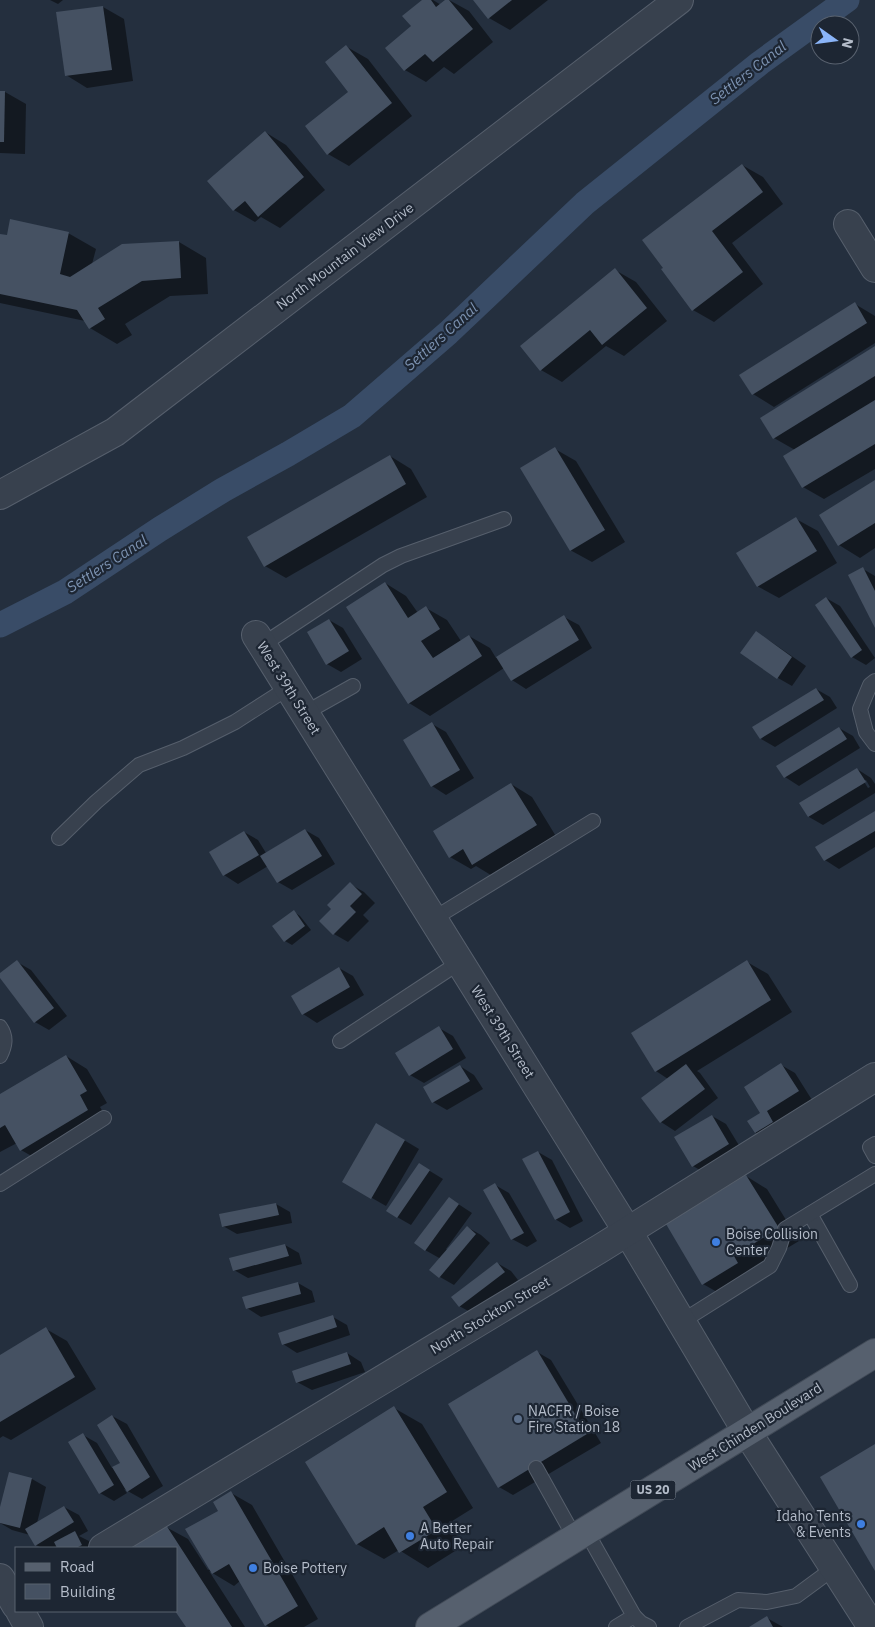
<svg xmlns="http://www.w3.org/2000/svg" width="875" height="1627" font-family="'IBM Plex Sans',sans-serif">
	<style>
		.shadow { fill: #0007; fill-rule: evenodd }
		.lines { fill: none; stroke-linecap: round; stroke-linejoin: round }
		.canal { stroke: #394c67; stroke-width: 25 }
		.building { fill: #455162 }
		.service-casing { stroke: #565f6c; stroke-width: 16 }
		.minor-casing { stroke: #565f6c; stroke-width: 30 }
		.primary-casing { stroke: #414a57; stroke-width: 30 }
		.service { stroke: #38414e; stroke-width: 14 }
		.minor { stroke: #38414e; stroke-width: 28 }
		.primary { stroke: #56606e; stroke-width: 28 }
		.shop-dot { fill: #3f7fe0; stroke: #1d2633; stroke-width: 2 }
		.service-dot { fill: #5c6f8a; stroke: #1d2633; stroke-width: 2 }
		.labels { text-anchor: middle; stroke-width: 4.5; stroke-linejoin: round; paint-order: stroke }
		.shield { fill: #1d2633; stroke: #878f9c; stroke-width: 1 }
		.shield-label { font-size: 12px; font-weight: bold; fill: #b4bcc9 }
		.street-label { font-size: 14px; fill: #b4bcc9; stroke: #1d2633 }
		.poi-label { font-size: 14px; fill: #b4bcc9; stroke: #1d2633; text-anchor: start }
		.water-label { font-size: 15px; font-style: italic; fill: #7c92b1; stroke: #1d2633 }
	</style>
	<rect width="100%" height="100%" fill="#242f3e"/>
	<g class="shadow">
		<polygon points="50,0 63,0 58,4"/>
		<polygon points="424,0 433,0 441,5 447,0 449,0 469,11 493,42 454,74 444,67 426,82 405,70 412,26"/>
		<polygon points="475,0 548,0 510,30 489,18"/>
		<polygon points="103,7 124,19 133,81 87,88 66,75"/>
		<polygon points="347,47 368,59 412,116 349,166 328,154 350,92"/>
		<polygon points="0,92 5,92 26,104 25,154 0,153"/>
		<polygon points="265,132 286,145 325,190 280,228 261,217 255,222 234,210"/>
		<polygon points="742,165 763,177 783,204 732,243 763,284 714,322 693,310 663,270"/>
		<polygon points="68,233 96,249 92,264 179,242 206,258 208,294 170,296 125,324 132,335 117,344 90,328 85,321 0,303 0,235 8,237"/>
		<polygon points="615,270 636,282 667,321 624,356 606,346 562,382 541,370"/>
		<polygon points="855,304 875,316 875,343 774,407 753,394"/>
		<polygon points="875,348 875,469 824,499 803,487 795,450 774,438"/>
		<polygon points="555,449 576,461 625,542 592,562 570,550"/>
		<polygon points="390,456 411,469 427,497 286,578 265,566"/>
		<polygon points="875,482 875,548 860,558 839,545"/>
		<polygon points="796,519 818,531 837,563 779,598 757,586"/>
		<polygon points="863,569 875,576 875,625"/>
		<polygon points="385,583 406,596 418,613 426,608 447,620 461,641 469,636 490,648 496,658 564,617 579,625 592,648 526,689 512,680 504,668 430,716 409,703"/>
		<polygon points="826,598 840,606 875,658 866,665 852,657"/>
		<polygon points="329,620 343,628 362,659 341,672 327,664"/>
		<polygon points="756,633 770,641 806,666 792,686 778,678 742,653"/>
		<polygon points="816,689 830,697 837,708 775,747 761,739"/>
		<polygon points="432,724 446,732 474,778 446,795 432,786"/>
		<polygon points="839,728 853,736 860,748 799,786 785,777"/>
		<path d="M857,769L871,778L875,784V793L823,825L809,817L801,804ZM863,780H866L870,787L868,788Z"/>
		<polygon points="511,784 532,797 557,838 494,877 476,866 471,869 450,857"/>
		<polygon points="875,813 875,847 839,869 825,860"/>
		<polygon points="305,830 319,838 335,864 292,890 278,882 268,866 238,884 224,875 210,852 244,832 258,840 266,853"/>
		<polygon points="350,884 364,892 375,903 363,915 369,921 348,942 334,934 332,909"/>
		<polygon points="294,912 300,916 311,930 292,945 285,941"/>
		<polygon points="17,962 31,970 67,1016 49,1030 35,1022 0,976"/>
		<polygon points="747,962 768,974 792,1012 697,1071 700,1073 718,1098 675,1131 661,1122 668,1079 656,1071"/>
		<polygon points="339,968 353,976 364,995 317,1023 303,1014 292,996"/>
		<polygon points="439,1028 453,1036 466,1058 424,1083 410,1075"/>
		<polygon points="66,1056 87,1069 107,1103 100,1107 109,1122 42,1162 21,1150 17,1143 0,1152 0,1096"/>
		<polygon points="781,1065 795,1073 812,1100 780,1120 787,1130 770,1141 756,1133 749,1121 762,1114"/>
		<polygon points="460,1066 474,1075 483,1089 447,1110 433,1102"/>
		<polygon points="712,1116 726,1124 743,1152 707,1174 693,1166"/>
		<polygon points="377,1124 419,1149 386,1206 344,1182"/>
		<polygon points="538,1152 552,1160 583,1221 570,1228 555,1219"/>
		<polygon points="420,1165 443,1179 411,1225 397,1217"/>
		<polygon points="746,1176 767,1189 799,1241 754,1268 724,1296 703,1284"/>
		<polygon points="495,1185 509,1193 537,1241 527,1247 512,1239"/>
		<polygon points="449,1198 472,1213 446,1249 448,1250 467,1227 481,1235 490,1243 454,1285 440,1277 431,1270 441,1259 425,1250"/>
		<polygon points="276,1204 290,1212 292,1223 237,1234 223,1226"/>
		<polygon points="285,1245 299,1253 302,1264 248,1278 234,1270"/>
		<polygon points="497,1263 511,1271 518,1280 474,1314 459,1306"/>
		<polygon points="298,1283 312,1291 315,1302 261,1317 247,1308"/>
		<polygon points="333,1317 347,1325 350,1335 297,1353 283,1344"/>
		<polygon points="46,1329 67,1341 96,1389 11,1440 3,1436 0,1438 0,1356"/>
		<polygon points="537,1352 551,1360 601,1443 513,1495 499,1487"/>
		<polygon points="347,1353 361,1362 365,1372 312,1390 297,1382"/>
		<polygon points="394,1408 422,1424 473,1508 449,1523 463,1546 428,1568 399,1550 384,1559 357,1544"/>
		<polygon points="112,1416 127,1424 163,1486 142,1499 124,1489 127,1493 114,1501 100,1493 83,1435 97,1443 112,1468 121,1463"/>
		<polygon points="10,1474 32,1479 46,1487 37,1523 64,1507 79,1515 88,1531 79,1536 89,1541 93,1548 42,1548 36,1545 30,1535 12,1530 0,1523 0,1512"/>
		<polygon points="231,1493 252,1505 318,1619 304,1627 269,1627 266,1625 240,1581 234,1586 209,1571 245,1627 187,1627 176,1548 136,1548 135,1547 166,1527 188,1539 208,1570 210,1569 220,1511"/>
		<polygon points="767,1618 783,1627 752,1627"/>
	</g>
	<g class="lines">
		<polyline class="canal" points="0,625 65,592 160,529 223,490 288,454 352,416 448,333 585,203 760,63 847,0"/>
	</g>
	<g class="building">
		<polygon points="422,0 431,0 436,7 445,0 449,0 473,29 433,62 425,54 404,71 385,48 411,26 402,16"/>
		<polygon points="473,0 512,0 488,19"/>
		<polygon points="103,6 112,70 65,76 56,12"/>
		<polygon points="346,45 392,103 327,155 305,126 348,92 325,62"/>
		<polygon points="0,91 5,91 4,142 0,142"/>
		<polygon points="265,131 304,177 258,217 245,201 233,211 207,181"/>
		<polygon points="742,164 763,192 712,231 743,272 692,311 661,269 663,268 642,240"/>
		<polygon points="10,219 69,232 60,274 70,277 122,244 179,241 181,278 142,281 98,308 105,319 89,329 77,310 0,294 0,234 7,235"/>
		<polygon points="615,268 647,308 602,345 590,330 540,371 520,346"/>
		<polygon points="855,302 867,323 752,395 739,375"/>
		<polygon points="875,346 875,376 773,439 760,418"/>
		<polygon points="875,400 875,444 802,488 783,456"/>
		<polygon points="555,447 605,530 570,551 520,468"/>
		<polygon points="390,455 406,484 264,567 247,537"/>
		<polygon points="875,480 875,523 838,546 819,515"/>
		<polygon points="796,517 817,551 757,587 736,553"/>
		<polygon points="863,567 875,591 875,628 848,575"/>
		<polygon points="385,582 408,618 426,606 440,629 421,641 433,658 469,635 482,656 408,704 346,607"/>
		<polygon points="826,597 862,650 851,658 815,605"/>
		<polygon points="564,615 579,640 511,681 496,657"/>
		<polygon points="329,619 349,651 326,665 307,632"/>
		<polygon points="756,631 792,657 777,679 740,653"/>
		<polygon points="816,688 824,700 760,739 752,727"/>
		<polygon points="432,722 460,770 431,787 403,740"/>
		<polygon points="839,727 847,739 784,778 776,766"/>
		<polygon points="857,768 866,782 808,817 799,803"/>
		<polygon points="511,783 537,825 472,865 463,849 449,858 433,831"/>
		<polygon points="875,811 875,831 824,861 815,847"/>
		<polygon points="305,829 322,856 277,883 260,856"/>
		<polygon points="244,831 259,855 223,876 209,852"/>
		<polygon points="350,882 362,894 350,906 356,912 333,935 319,921 331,909 327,905"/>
		<polygon points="294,910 305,926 284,942 272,926"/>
		<polygon points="17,960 54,1008 34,1023 0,978 0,973"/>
		<polygon points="747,960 771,1000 655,1072 631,1033"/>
		<polygon points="339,967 350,987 302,1015 291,996"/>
		<polygon points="439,1026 453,1049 409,1076 395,1053"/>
		<polygon points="66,1055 87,1091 80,1095 88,1110 20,1151 5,1125 0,1128 0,1094"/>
		<polygon points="781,1063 799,1091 767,1111 773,1122 755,1133 747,1121 760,1113 744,1087"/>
		<polygon points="686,1064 705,1089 660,1123 641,1098"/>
		<polygon points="460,1065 470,1081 432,1103 423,1087"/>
		<polygon points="712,1115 729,1144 692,1167 674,1137"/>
		<polygon points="376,1123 405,1140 371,1199 342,1182"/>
		<polygon points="538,1151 570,1212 555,1220 522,1159"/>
		<polygon points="419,1163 430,1170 397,1218 386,1211"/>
		<polygon points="746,1175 779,1228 734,1256 738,1263 702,1285 666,1224"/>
		<polygon points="495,1183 524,1233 511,1240 483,1190"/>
		<polygon points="449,1197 459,1204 425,1251 414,1243"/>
		<polygon points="276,1203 279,1215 222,1227 219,1214"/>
		<polygon points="467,1226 476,1234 439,1278 429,1270"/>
		<polygon points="285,1244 289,1256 233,1271 229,1258"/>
		<polygon points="497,1262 505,1272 459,1307 451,1297"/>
		<polygon points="298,1282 301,1294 246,1309 242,1297"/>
		<polygon points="333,1315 337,1327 282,1345 278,1333"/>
		<polygon points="46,1327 75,1377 0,1422 0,1355"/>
		<polygon points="537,1350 587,1434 498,1488 448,1404"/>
		<polygon points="347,1352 351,1364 296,1383 292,1371"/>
		<polygon points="394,1406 447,1492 423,1507 437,1530 399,1553 384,1527 356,1545 305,1462"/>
		<polygon points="112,1415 150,1477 127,1492 112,1467 120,1463 97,1425"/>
		<polygon points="83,1433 114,1485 99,1494 68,1442"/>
		<polygon points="875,1444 875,1571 820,1477"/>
		<polygon points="9,1472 32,1478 20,1528 0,1523 0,1507"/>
		<polygon points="231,1491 298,1606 265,1626 229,1564 212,1574 185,1529 218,1511 213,1502"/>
		<polygon points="64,1506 74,1522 35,1546 25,1529"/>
		<polygon points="166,1525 232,1627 186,1627 175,1611 176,1548 135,1548 134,1546"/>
		<polygon points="75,1531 82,1545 76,1548 57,1548 54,1542"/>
		<polygon points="767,1616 773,1627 749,1627"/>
	</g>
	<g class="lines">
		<g class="service-casing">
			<g id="service">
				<polyline points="262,645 383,565 401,556 504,519"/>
				<polyline points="875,681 870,685 860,709 866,732 875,744"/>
				<polyline points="305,713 353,686"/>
				<polyline points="59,838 96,802 139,765 183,748 235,722 288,688"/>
				<polyline points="433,919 593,821"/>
				<path d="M0,1027C7,1037 5,1046 0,1056"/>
				<polyline points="340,1041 460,962"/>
				<polyline points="875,1144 870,1147 875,1156"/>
				<polyline points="0,1184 104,1118"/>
				<polyline points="810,1214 850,1285"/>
				<polyline points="681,1322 770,1266 779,1248 785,1229 875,1174"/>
				<polyline points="536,1468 575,1538"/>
				<polyline points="586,1531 634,1616 616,1627"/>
				<polyline points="634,1616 641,1623 649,1627"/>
				<polyline points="687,1627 738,1600 767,1602 796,1596 834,1568"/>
			</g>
		</g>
		<g class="minor-casing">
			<g id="minor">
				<polyline points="848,224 875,268"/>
				<polyline points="0,495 115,432 679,0"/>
				<polyline points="256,635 628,1232 747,1432 872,1627"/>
				<polyline points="103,1548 601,1248 875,1077"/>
				<polyline points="0,1578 16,1605"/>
				<polyline points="20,1611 29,1627"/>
			</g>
		</g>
		<g class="primary-casing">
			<polyline id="primary" points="430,1627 875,1353"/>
		</g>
		<use href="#service" class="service"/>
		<use href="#minor" class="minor"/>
		<use href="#primary" class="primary"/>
	</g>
	<g class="shop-dot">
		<circle cx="716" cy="1242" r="5"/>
		<circle cx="861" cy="1524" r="5"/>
		<circle cx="410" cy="1536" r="5"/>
		<circle cx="253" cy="1568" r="5"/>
	</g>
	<circle class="service-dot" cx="518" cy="1419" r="5"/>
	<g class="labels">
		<rect class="shield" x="630.5" y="1480.5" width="45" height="19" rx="4"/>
		<g class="shield-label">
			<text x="653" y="1494">US 20</text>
		</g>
		<g class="street-label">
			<text transform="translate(345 256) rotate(-37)" y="5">North Mountain View Drive</text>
			<text transform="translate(289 688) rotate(58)" y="5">West 39th Street</text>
			<text transform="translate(503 1032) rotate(58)" y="5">West 39th Street</text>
			<text transform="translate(490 1315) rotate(-31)" y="5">North Stockton Street</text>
			<text transform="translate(755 1427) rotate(-32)" y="5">West Chinden Boulevard</text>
		</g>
		<g class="poi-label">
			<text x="726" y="1239">Boise Collision<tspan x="726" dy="16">Center</tspan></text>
			<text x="528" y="1416">NACFR / Boise<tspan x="528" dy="16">Fire Station 18</tspan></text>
			<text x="851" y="1521" text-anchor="end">Idaho Tents<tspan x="851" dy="16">&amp; Events</tspan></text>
			<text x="420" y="1533">A Better<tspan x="420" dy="16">Auto Repair</tspan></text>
			<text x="263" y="1573">Boise Pottery</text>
		</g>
		<g class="water-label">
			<text transform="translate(748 73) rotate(-38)" y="5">Settlers Canal</text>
			<text transform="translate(441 337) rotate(-42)" y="5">Settlers Canal</text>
			<text transform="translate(107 564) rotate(-33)" y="5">Settlers Canal</text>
		</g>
	</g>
	<rect x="15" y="1547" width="162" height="65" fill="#1d2633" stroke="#59626f"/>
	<rect x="25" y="1563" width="25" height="8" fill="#56606e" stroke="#59626f"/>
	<text x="60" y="1572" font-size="15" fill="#b4bcc9">Road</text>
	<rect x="25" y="1584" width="25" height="15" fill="#455162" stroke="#59626f"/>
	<text x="60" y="1597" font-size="15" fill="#b4bcc9">Building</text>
	<g transform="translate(835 40) rotate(104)"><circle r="24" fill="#1d2633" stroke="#59626f"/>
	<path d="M0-4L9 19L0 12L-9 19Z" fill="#8ab4f8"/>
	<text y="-8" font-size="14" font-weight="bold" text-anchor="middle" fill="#b4bcc9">N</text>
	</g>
</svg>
